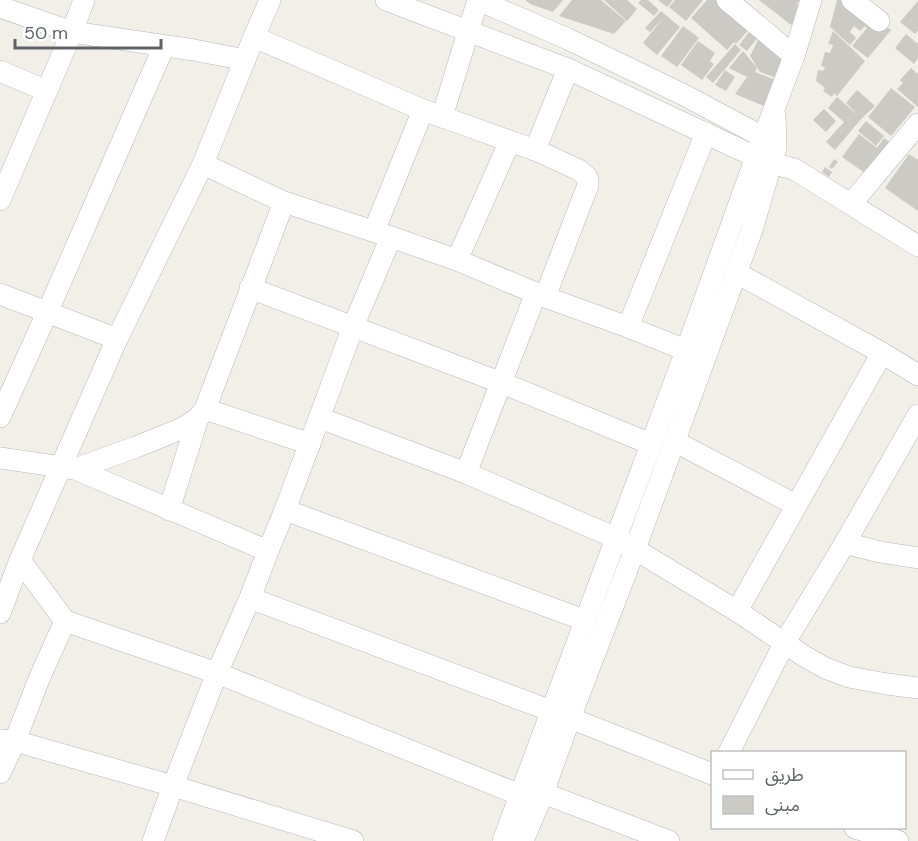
<svg xmlns="http://www.w3.org/2000/svg" width="918" height="841" font-family="'DM Sans','Noto Sans Arabic',sans-serif">
	<style>
		.building { fill: #cccac5 }
		.lines { fill: none; stroke-linecap: round; stroke-linejoin: round }
		.minor-casing { stroke: #b5b8bc; stroke-width: 22 }
		.minor { stroke: #fff; stroke-width: 21 }
	</style>
	<rect width="100%" height="100%" fill="#f1efe8"/>
	<g class="building">
		<polygon points="525,0 563,0 553,12 530,4"/>
		<polygon points="572,0 601,0 626,21 614,34 559,16"/>
		<polygon points="604,0 627,0 637,9 627,21"/>
		<polygon points="641,0 648,0 659,10 654,16 638,3"/>
		<polygon points="658,0 673,0 667,7"/>
		<polygon points="675,0 703,0 686,21 669,7"/>
		<polygon points="707,0 721,0 751,27 736,44 734,42 727,50 691,18"/>
		<polygon points="759,0 800,0 797,4 803,9 791,25"/>
		<polygon points="837,0 849,0 891,30 868,58 852,46 867,28 865,26 860,31 854,26 850,32 856,38 850,45 830,27"/>
		<polygon points="918,1 918,30 915,34 900,22"/>
		<polygon points="661,11 680,27 657,55 643,43 663,18 650,32 645,28"/>
		<polygon points="683,26 699,38 677,67 661,56"/>
		<polygon points="753,27 762,32 747,51 739,45"/>
		<polygon points="833,31 865,61 837,96 834,93 832,97 823,91 825,88 816,81 818,70 823,71 825,67 821,66 825,52 830,53 833,45 828,44"/>
		<polygon points="761,34 784,56 779,79 760,72 750,56"/>
		<polygon points="906,34 918,44 918,58 914,64 895,48"/>
		<polygon points="698,41 715,53 710,61 714,64 702,80 681,65"/>
		<polygon points="735,44 741,50 713,83 706,77"/>
		<polygon points="743,51 757,68 755,72 778,81 764,106 735,94 747,77 729,68"/>
		<polygon points="911,68 918,74 918,107 897,89 903,83 900,80"/>
		<polygon points="725,70 735,77 726,91 715,85"/>
		<polygon points="891,88 915,107 891,136 868,117"/>
		<polygon points="857,90 875,106 862,118 835,150 826,142 844,122 828,108 837,97 860,117 846,103"/>
		<polygon points="824,109 836,121 826,132 813,120"/>
		<polygon points="866,121 884,136 876,146 858,131"/>
		<polygon points="859,134 877,148 884,138 895,146 872,178 842,157"/>
		<polygon points="909,154 918,160 918,211 885,188"/>
		<polygon points="834,159 838,162 832,169 829,167"/>
		<polygon points="825,167 832,172 829,177 822,172"/>
	</g>
	<g class="lines">
		<g class="minor-casing">
			<g id="minor">
				<polyline points="386,0 568,69 756,157 770,163 794,169 918,246"/>
				<polyline points="478,0 568,39 682,94 763,137 773,145"/>
				<polyline points="727,0 794,56"/>
				<polyline points="852,0 879,21"/>
				<polyline points="0,7 72,32 194,50 245,60"/>
				<polyline points="254,37 423,110 535,150 579,170 587,177 588,181 588,185 545,297"/>
				<polyline points="0,71 47,91"/>
				<polyline points="442,117 478,0"/>
				<polyline points="535,150 568,69"/>
				<polyline points="203,164 284,202 391,237 457,260 545,297 628,327 698,355"/>
				<polyline points="0,200 72,32 84,0"/>
				<polyline points="851,204 918,124"/>
				<polyline points="374,231 423,110"/>
				<polyline points="457,260 510,141"/>
				<polyline points="737,273 882,353 918,375"/>
				<polyline points="250,288 502,383 651,444"/>
				<polyline points="0,294 117,339"/>
				<polyline points="628,327 706,133"/>
				<polyline points="205,409 310,444"/>
				<polyline points="0,417 47,313 164,46"/>
				<polyline points="320,418 466,473 616,538 737,611 804,656 825,668 849,677 887,684 918,688"/>
				<polyline points="674,441 796,505"/>
				<polyline points="0,458 75,469 268,551"/>
				<polyline points="75,469 136,447 183,428 198,418 205,409 284,202"/>
				<polyline points="466,473 536,293"/>
				<polyline points="169,510 198,418"/>
				<polyline points="285,510 584,620"/>
				<polyline points="845,543 880,552 918,558"/>
				<polyline points="20,560 65,621"/>
				<polyline points="250,598 570,718 712,774"/>
				<polyline points="737,611 882,353"/>
				<polyline points="0,613 20,560 117,339 203,164 254,37 270,0"/>
				<polyline points="1,740 15,741 173,786 353,841"/>
				<polyline points="729,752 785,642 845,543 918,415"/>
				<polyline points="0,773 15,741 39,679 65,621 217,673 520,795"/>
				<polyline points="543,793 669,841"/>
				<polyline points="855,828 898,841"/>
				<polyline points="153,841 173,786 217,673 250,598 268,551 285,510 353,327 391,237"/>
				<polyline points="503,841 686,351 756,157 794,56 811,0"/>
				<polyline points="523,841 543,793 570,718 635,549 752,230 776,147 775,116"/>
			</g>
		</g>
		<use href="#minor" class="minor"/>
	</g>
	<rect x="711" y="751" width="195" height="78" fill="#ffffff" stroke="#bfc1c3" stroke-width="1.5"/>
	<rect x="723" y="770" width="30" height="9" fill="#ffffff" stroke="#bfc1c3" stroke-width="1.5"/>
	<text x="765" y="781" font-size="18" fill="#5f6368">طريق</text>
	<rect x="723" y="796" width="30" height="18" fill="#cccac5" stroke="#bfc1c3" stroke-width="1.5"/>
	<text x="765" y="811" font-size="18" fill="#5f6368">مبنى</text>
	<path d="M15 39v9h146v-9" fill="none" stroke="#5f6368" stroke-width="3"/>
	<text x="24" y="39" font-size="18" fill="#5f6368" stroke="#ffffff" stroke-width="4.5" paint-order="stroke">50 m</text>
</svg>
